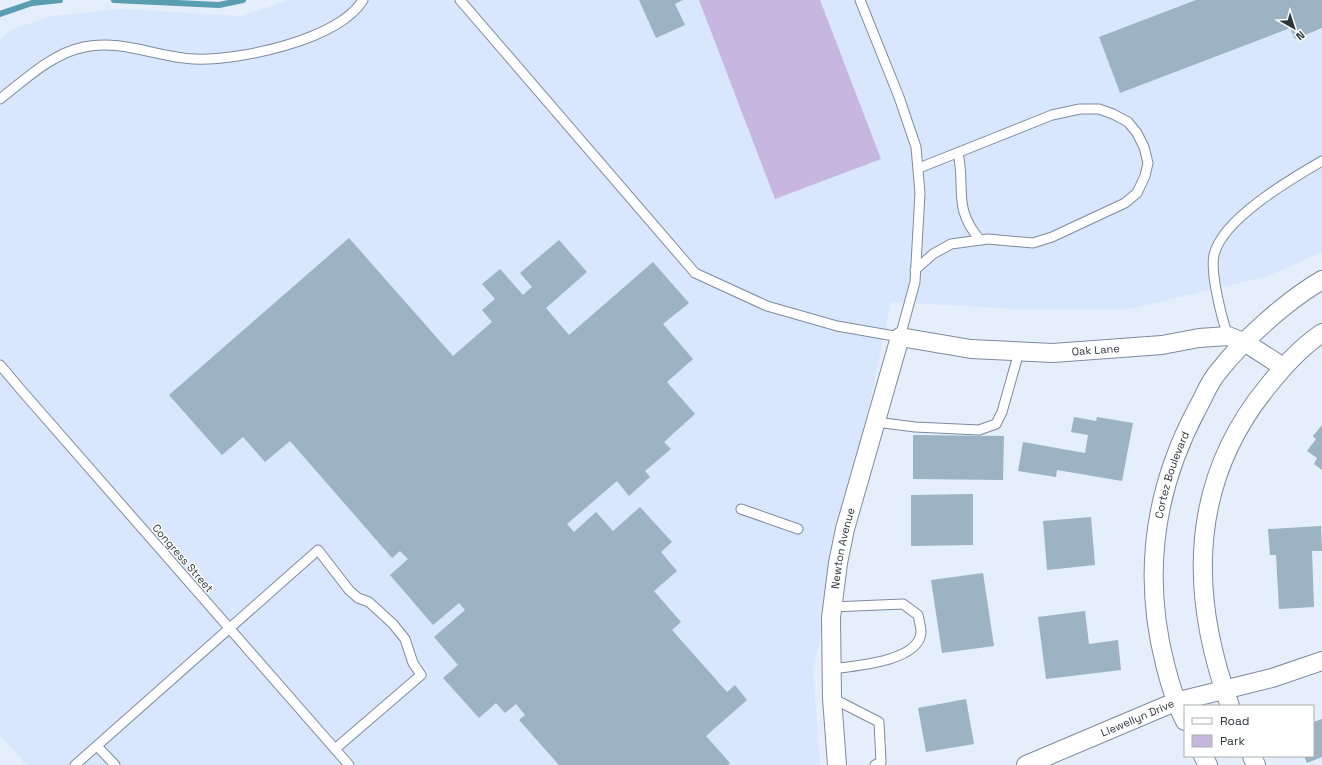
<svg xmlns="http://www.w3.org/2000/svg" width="1322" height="765" font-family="'Space Grotesk',sans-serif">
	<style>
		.built { fill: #d8e7fe }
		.green { fill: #c7b6e0 }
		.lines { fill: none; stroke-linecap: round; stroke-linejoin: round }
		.stream { stroke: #589eb0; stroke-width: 6 }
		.building { fill: #9bb3c2 }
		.lane-casing { stroke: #7d8b9f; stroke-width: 11 }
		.street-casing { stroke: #7d8b9f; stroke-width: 20 }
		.lane { stroke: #fff; stroke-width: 9 }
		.street { stroke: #fff; stroke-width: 18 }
		.labels { text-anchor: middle; stroke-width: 3; stroke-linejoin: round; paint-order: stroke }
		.street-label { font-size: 11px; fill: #2f353e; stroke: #fff }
	</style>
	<rect width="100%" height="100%" fill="#e5eefb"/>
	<polygon class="built" points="289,0 1322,0 1322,252 1268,276 1130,309 1017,309 891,302 813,671 820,765 27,765 0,735 0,40 13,29 52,16 122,9 242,16"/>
	<polygon class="green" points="699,0 820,0 881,159 775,199"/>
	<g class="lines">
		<g class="stream">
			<polyline points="114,0 219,5 243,0"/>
			<polyline points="0,14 32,3 60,0"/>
		</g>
	</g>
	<g class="building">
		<polygon points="639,0 683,0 675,4 685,25 656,38"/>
		<polygon points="1196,0 1322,0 1322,28 1295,39 1290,28 1120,93 1099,37"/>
		<polygon points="349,238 453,356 492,322 482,310 495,299 482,284 500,269 523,295 532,287 520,273 559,240 587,272 546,308 569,335 653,262 689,303 663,324 693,359 667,382 695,414 664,442 671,449 645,471 650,477 629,496 617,481 567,524 574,532 596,512 613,531 640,507 672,542 661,552 677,571 654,591 681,622 672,630 727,692 735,685 747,700 706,736 730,763 728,765 559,765 519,720 525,715 516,704 505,713 496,703 479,718 443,678 458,665 434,637 465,610 459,603 433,625 390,575 408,559 400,551 392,558 290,441 265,462 243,437 222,455 169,395"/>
		<polygon points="1074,417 1096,421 1097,417 1133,423 1122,481 1057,470 1056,477 1018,471 1023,442 1085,453 1088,435 1071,432"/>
		<polygon points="1322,425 1322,470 1314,464 1317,458 1307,451 1316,439 1313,436"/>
		<polygon points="913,435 1004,436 1003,480 913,479"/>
		<polygon points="973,494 973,545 911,546 911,495"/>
		<polygon points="1091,517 1095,565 1047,570 1043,521"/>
		<polygon points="1321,526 1322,551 1312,551 1314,607 1279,609 1276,555 1270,555 1268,529"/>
		<polygon points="983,573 994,646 942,653 931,580"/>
		<polygon points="1085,611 1089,644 1118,640 1121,670 1046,679 1038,617"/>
		<polygon points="966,699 974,744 926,752 918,708"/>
		<polygon points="1322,719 1322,757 1307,763 1304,756 1313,756 1313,722"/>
	</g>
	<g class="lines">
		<g class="lane-casing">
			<g id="lane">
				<polyline points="460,0 695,273 767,306 837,326 900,337 915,282 920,193 916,147 899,97 860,0"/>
				<path d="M0,99C26,79 51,54 84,47C121,39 157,57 194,59C239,61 338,40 363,0"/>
				<path d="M958,153C966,189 952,207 980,240"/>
				<polyline points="915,270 933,254 951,244 988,239 1033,243 1052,237 1125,203 1137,193 1145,176 1148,163 1144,147 1137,133 1128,122 1113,114 1099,109 1080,109 1052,115 919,168"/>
				<path d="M1228,336C1222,319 1210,273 1214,255C1222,219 1291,179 1322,161"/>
				<polyline points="0,365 22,391 349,765"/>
				<polyline points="876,422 915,427 979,430 996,424 1002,412 1019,352"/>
				<polyline points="741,509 798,529"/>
				<path d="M831,669C853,666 918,662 921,633C921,627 919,620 918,615L903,604L832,607"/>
				<polyline points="832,698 879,722 881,762 875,765"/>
				<polyline points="97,746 115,765"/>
				<polyline points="75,765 318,550 349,590 358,598 369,602 393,624 405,639 413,663 421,675 335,749"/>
			</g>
		</g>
		<g class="street-casing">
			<g id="street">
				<path d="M1230,706C1189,594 1189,482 1268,386C1283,367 1301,347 1322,333"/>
				<path id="s1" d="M1185,721C1175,702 1170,684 1165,664C1142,574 1154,490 1197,409C1204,397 1209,382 1218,372C1244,339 1286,301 1322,280"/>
				<polyline points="1203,756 1208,765"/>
				<polyline points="1252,756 1256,765"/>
				<path id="s2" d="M837,765L832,698L831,618L838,563L845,529L900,337L971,349L1053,353L1162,345L1199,338L1228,336L1246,343L1283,367"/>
				<path id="s3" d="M1026,765L1175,702L1272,678L1322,661"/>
			</g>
		</g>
		<use href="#lane" class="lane"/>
		<use href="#street" class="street"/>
	</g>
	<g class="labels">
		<g class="street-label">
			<text dy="4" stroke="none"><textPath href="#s2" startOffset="634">Oak Lane</textPath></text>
			<text dy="4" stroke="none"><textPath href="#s1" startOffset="253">Cortez Boulevard</textPath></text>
			<text dy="4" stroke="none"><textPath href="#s2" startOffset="218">Newton Avenue</textPath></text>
			<text transform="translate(183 558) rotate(49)" y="4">Congress Street</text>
			<text dy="4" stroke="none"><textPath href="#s3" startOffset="121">Llewellyn Drive</textPath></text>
		</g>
	</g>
	<rect x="1184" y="705" width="130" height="52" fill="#ffffff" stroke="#acaeb2"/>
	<rect x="1192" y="718" width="20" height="6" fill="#ffffff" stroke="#acaeb2"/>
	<text x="1220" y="725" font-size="12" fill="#2f353e">Road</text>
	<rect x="1192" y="735" width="20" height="12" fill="#c7b6e0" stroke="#acaeb2"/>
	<text x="1220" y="745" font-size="12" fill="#2f353e">Park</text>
	<g transform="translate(1294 28) rotate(141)" stroke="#ffffff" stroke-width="3" paint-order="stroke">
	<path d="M0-3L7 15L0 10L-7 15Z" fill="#2f353e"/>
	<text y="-6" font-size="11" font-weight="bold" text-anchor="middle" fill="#2f353e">N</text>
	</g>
</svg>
